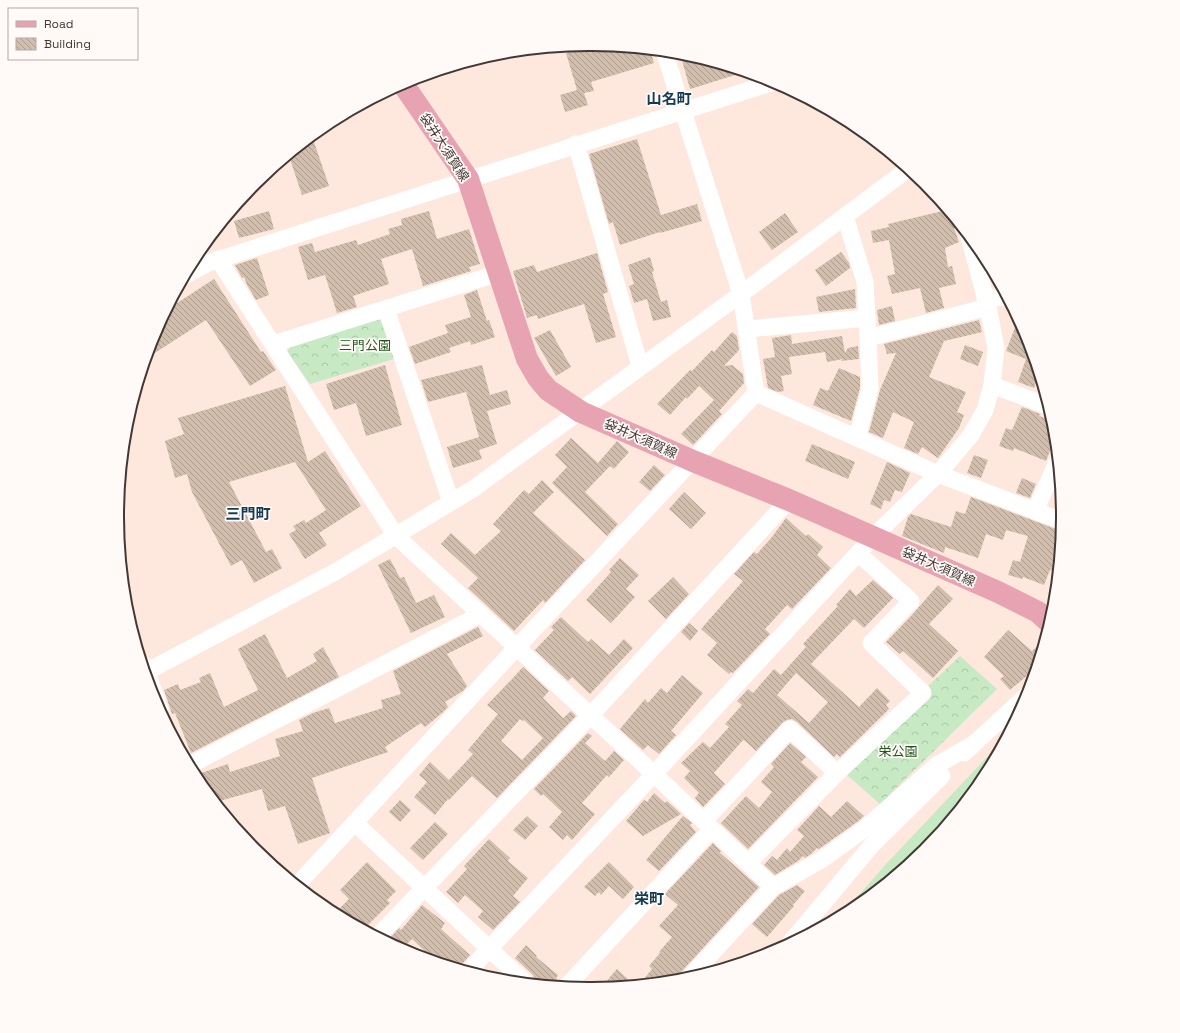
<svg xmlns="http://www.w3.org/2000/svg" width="1180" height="1033" font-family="'Space Grotesk','Noto Sans JP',sans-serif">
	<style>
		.grass { fill: #c7e9c4 }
		.forest { fill: url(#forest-crowns) }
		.building { fill: url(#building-back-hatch); fill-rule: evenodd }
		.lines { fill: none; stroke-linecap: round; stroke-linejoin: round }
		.minor { stroke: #fff; stroke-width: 17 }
		.major { stroke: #e7a3b2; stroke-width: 22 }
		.labels { text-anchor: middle; stroke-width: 3.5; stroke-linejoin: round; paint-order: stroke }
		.street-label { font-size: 13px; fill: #433934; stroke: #fff9f7 }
		.park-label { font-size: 13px; fill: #1f571c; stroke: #fff9f7 }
		.quarter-label { font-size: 15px; font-weight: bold; fill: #123c52; stroke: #fff9f7 }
		.rim { fill: none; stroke: #433934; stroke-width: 2 }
	</style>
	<defs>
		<pattern id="forest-crowns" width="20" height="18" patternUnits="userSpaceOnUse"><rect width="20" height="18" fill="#c7e9c4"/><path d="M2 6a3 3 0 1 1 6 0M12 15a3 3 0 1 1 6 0" fill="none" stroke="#acc9a9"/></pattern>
		<pattern id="building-back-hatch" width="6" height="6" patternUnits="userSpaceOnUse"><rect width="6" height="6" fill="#d2beac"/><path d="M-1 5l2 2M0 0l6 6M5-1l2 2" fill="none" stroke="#ac9b8d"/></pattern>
	</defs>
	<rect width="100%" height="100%" fill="#fee8de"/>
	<polygon class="grass" points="1004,739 983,779 924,851 852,909 840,916 889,861"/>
	<g class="forest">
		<polygon points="379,319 383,322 394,359 310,384 287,352 290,347"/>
		<polygon points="960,656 997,689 880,804 840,769"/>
	</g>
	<g class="building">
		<polygon points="595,44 650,50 654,63 591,82 594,91 584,93 588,105 565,112 560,95 577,90 566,53"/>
		<polygon points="680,53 682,53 745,72 690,89"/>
		<polygon points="637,139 661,215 697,204 702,221 660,233 660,232 620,245 613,222 609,224 589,154"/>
		<polygon points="314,142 329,186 302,195 289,156 299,147"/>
		<polygon points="947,210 960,226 954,228 959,242 945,248 948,267 952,266 956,284 939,288 944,308 926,313 920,288 892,294 887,276 895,274 889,240 873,243 871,231 889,227 888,224"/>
		<polygon points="269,211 274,229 239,238 234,221"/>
		<polygon points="429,211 437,239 469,229 480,264 469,267 471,271 423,286 412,249 381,259 389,284 353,296 357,307 337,313 325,275 308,280 298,247 312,243 315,252 356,240 358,245 390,234 388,229 402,225 401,219"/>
		<polygon points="785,213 798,232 772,250 759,232"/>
		<polygon points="841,252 849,263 850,268 826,286 815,270"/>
		<polygon points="597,253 608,292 603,294 616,337 596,343 584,304 538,319 537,315 527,318 513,271 534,265 537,272"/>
		<polygon points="650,257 654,271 652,272 661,302 667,300 671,317 653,321 647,299 634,303 629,286 634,284 628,265"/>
		<polygon points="257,258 269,295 256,300 247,285 244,277 242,278 235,265"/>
		<polygon points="214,279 261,352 263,351 276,370 250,386 206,320 147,358 154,335 168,309"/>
		<polygon points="855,289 856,308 819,312 816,297"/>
		<polygon points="477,290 487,321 489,320 495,337 471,345 470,341 449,348 451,352 415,364 409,347 448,333 445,325 471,317 464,295"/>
		<polygon points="892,306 895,321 879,325 877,310"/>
		<polygon points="979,320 982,332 944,341 929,377 966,392 957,412 964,415 959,428 938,458 922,447 918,454 904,448 914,422 893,412 883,438 869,432 880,390 896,353 887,354 884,344"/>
		<polygon points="1018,320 1027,336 1039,376 1034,388 1018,382 1026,359 1006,351"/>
		<polygon points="550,330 571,367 556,376 534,338"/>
		<polygon points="732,332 737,336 739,350 724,366 732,365 743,374 744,383 719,411 722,414 693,445 681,434 714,400 699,386 687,399 686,397 670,415 657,404 690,370 692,371 712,350 714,352"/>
		<polygon points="791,335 792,344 842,336 845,353 848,348 858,346 859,359 841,361 843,359 827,362 825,352 789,357 792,374 781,376 784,391 778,392 768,388 763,359 775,357 772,338"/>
		<polygon points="965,345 983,352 978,366 960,359"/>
		<polygon points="385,365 402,425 366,436 356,403 334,410 326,384"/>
		<polygon points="482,365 490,395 507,390 511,404 487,411 497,444 479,450 482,459 453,468 447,447 479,437 466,392 428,402 421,380"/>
		<polygon points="839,368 860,377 860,388 851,421 813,405 820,388 828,391"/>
		<polygon points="285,386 308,462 325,451 361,506 319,533 327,545 305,559 289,534 296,530 293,526 304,520 306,523 326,510 295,462 229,482 266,552 272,549 282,568 254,583 242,560 231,566 192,492 187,474 175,478 165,441 184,434 178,418"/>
		<polygon points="1022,407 1040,414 1039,416 1053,421 1055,438 1046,461 1014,448 1013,451 999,446 1006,428 1012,430"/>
		<polygon points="571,438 598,463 617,441 629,452 614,469 610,466 585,492 618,524 607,536 552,483 567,467 555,455"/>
		<polygon points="812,444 855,462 848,479 805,461"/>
		<polygon points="974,455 988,460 981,478 967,473"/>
		<polygon points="887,462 910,473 902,492 895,490 890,502 884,500 881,509 870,504"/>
		<polygon points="654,465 665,475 650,491 639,482"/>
		<polygon points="1022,478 1036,484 1030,498 1016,493"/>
		<polygon points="542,480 554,492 533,513 585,560 545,603 543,600 514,631 468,588 478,578 441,544 451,533 475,555 501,531 493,524 524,490 529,494"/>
		<polygon points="684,492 706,513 691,529 669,509"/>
		<polygon points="971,497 1061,531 1058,558 1054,571 1050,570 1044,585 1023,577 1022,579 1008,575 1013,560 1020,562 1028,536 1006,530 1003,540 986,534 978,558 945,547 944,553 902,536 908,517 911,514 951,527 956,511 965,514"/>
		<polygon points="786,518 806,536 808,534 823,547 817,555 831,568 792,609 787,605 765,629 770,634 733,673 731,672 729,674 707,655 717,643 701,629 743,581 734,574 754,552 757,554 772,537"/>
		<polygon points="620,558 639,575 626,589 635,597 611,623 586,600 611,572 609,570"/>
		<polygon points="390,559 400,578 404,577 416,603 434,595 445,617 411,633 378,565"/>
		<polygon points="673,577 689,594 666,619 648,601"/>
		<path d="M873,580L893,598L864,628L854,619L811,664L859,707L877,688L890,701L886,705L889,709L840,757L837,754L834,757L797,722L792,719L787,720L783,722L756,751L745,741L743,740L714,773L725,784L703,807L695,798L699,793L684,778L690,771L681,763L703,742L710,748L729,727L725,724L742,705L737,701L748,689L753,693L774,669L781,675L806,647L803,644L838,606L836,605L850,589L856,596ZM796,673L828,702L809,723L777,695Z"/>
		<polygon points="938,585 953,599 929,624 958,651 933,678 903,651 900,654 886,642 912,615"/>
		<polygon points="561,617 588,642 591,639 609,655 624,639 633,648 590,694 572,677 568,681 535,650 554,630 551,627"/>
		<polygon points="689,623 698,631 690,641 681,632"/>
		<polygon points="478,627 483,636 447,654 467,686 463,691 445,702 448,707 442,713 425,727 421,723 385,747 388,752 312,778 330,833 298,844 285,806 268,811 262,789 216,802 195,775 228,764 230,772 280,756 275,739 303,731 299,720 313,713 329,708 335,723 383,708 381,700 401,694 393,671"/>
		<polygon points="1008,630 1032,651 1044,640 1036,668 1010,690 1000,679 1004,676 984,657"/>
		<polygon points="265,634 287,678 317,661 313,654 323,647 339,677 191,753 175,713 172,714 164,690 178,684 180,690 201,682 199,678 210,673 224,707 258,690 238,649"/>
		<path d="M523,667L549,691L543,698L563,718L571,711L576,716L497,798L472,776L449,800L448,799L435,815L414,797L427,782L419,775L430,762L449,780L473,754L468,750L498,714L487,705L513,678ZM520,719L523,721L524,720L543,738L522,760L501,741Z"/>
		<polygon points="682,675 703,693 671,731 676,735 659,754 648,745 643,750 620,729 645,699 648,703 661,688 667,693"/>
		<polygon points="588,733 592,736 585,743 605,761 614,751 624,760 609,777 607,775 582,803 595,814 572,840 567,835 563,840 549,827 562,812 543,794 541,796 534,789"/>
		<polygon points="790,743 806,757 801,762 818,777 748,849 721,823 746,796 759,808 772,792 761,782 774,767 771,764"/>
		<polygon points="654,793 665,803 667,801 681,814 643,836 626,821 644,800 647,802"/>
		<polygon points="400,800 411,810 400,822 389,812"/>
		<polygon points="847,801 864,816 857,822 819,849 817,848 811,854 805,858 803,856 798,861 775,875 764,865 772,856 777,860 787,848 790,852 804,836 797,830 819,806 831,817"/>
		<polygon points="527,816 538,826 525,840 513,830"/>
		<polygon points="683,816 692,823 690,825 696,832 659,871 646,860"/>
		<polygon points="435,822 448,834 423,860 410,848"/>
		<polygon points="489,839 510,858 508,861 528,878 513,896 520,902 493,930 478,917 483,911 465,895 458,903 446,892 467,869 464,866"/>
		<polygon points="713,843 722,852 719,852 759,887 682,971 679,975 679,980 640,984 652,969 649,966 660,953 659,952 672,937 659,926 678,905 665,894"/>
		<polygon points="367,862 396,891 387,900 390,903 364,929 359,926 340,908 349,899 340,890"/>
		<polygon points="609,862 634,887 623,899 609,886 601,895 599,892 595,896 584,887"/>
		<polygon points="797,885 805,891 793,905 794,906 767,937 752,924 779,895"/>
		<polygon points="422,905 445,923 441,929 470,955 461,965 456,961 452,966 427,958 429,955 412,939 402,949 387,941 399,928 401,930"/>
		<polygon points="526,945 537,956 536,957 558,975 556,978 558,981 556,986 536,984 533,975 515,958"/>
		<polygon points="617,969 634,985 602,988 610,977"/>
	</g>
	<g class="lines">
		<g class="minor">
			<polyline points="664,51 741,294 756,393"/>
			<polyline points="576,144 640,366"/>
			<polyline points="845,216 865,282 868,338 870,389 857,438"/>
			<polyline points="218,259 396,536 654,774 773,887"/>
			<polyline points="186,275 208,263 774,82"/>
			<polyline points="985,299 1006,297"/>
			<polyline points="386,309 451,502"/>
			<polyline points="747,329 867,318"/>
			<polyline points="868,338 988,307"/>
			<polyline points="273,344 499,273"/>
			<polyline points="992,385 1048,406"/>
			<polyline points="756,393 938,474 1062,521"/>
			<polyline points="1035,511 1057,462"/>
			<polyline points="144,665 160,709"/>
			<polyline points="146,672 335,572 473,489 741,294 908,169"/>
			<polyline points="964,753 1027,695"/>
			<polyline points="190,765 481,614"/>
			<polyline points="704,821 790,729 837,773"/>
			<polyline points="355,823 526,983"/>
			<polyline points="748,863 837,773 923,693 871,643 911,601 858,553"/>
			<polyline points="297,885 517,647 756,393"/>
			<polyline points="378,936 590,716 789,500"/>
			<polyline points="790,943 871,846 942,776"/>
			<polyline points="469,971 489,949 654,774 873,537 938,474 971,435 985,410 992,385 996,348 988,307 969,237"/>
			<polyline points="689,978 773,887 821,860 863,830 937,765 972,745"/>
			<polyline points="566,987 712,829"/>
		</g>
		<polyline class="major" points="403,84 468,179 527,359 538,378 548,390 581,412 693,461 789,500 998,592 1038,612 1049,622"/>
	</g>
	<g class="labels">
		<g class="street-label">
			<text transform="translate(445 147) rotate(57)" y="5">袋井大須賀線</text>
			<text transform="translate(641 438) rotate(24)" y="5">袋井大須賀線</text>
			<text transform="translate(939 566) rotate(24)" y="5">袋井大須賀線</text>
		</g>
		<g class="park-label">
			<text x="365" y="350">三門公園</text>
			<text x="898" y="756">栄公園</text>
		</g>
		<g class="quarter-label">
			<text x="669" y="104">山名町</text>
			<text x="248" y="519">三門町</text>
			<text x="649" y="904">栄町</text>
		</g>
	</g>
	<path d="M0 0H1180V1033H0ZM589 51H591A465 465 0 0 1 1056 516V517A465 465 0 0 1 591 982H589A465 465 0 0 1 124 517V516A465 465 0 0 1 589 51Z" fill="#fff9f7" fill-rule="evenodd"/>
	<path class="rim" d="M589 51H591A465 465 0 0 1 1056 516V517A465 465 0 0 1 591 982H589A465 465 0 0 1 124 517V516A465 465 0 0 1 589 51Z"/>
	<rect x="8" y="8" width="130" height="52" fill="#fff9f7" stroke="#b4aca9"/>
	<rect x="16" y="21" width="20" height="6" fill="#e7a3b2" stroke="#b4aca9"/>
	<text x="44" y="28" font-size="12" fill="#433934">Road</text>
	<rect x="16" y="38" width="20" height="12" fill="url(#building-back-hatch)" stroke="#b4aca9"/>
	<text x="44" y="48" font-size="12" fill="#433934">Building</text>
</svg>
